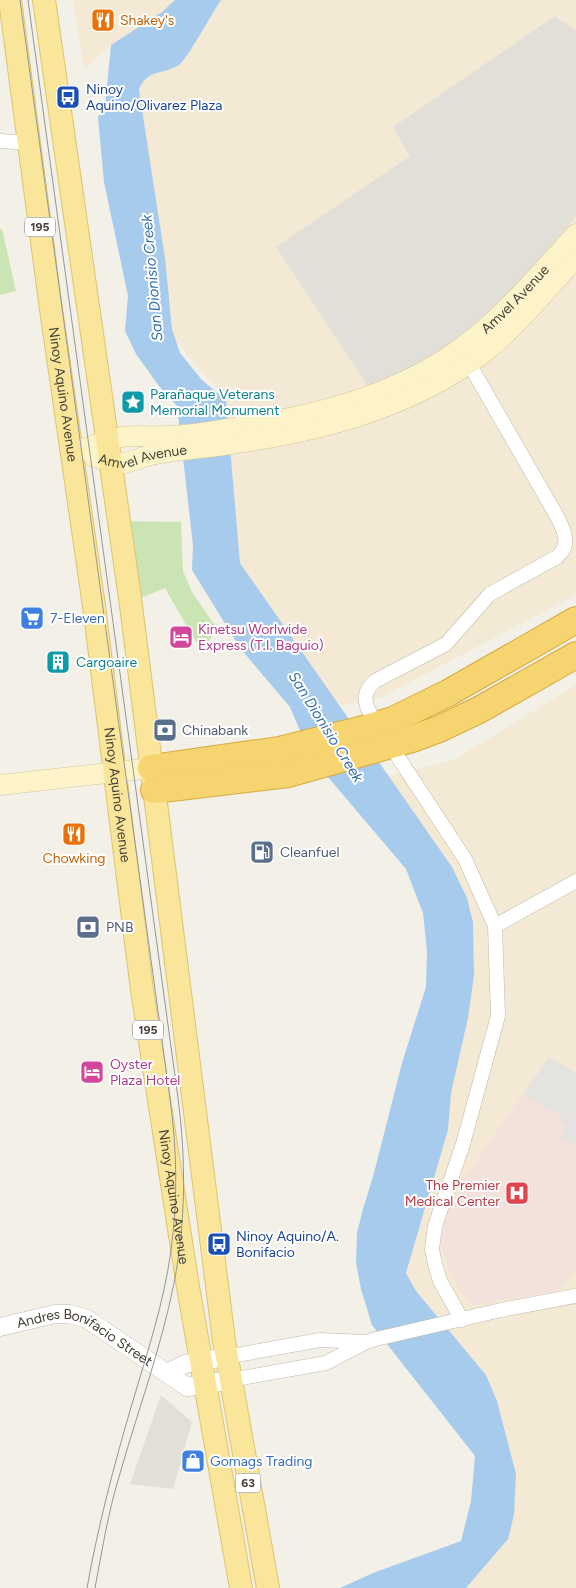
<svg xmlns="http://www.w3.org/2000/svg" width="576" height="1588" font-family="Figtree,sans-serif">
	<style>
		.commercial { fill: #f4e9d4 }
		.industrial { fill: #e2dfd9 }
		.medical { fill: #f3e1dc }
		.green { fill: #cae5b3 }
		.parking { fill: #e4e3df }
		.water { fill: #a7cbed }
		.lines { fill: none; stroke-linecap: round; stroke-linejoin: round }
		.minor-casing { stroke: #beb9ab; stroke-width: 15 }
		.tertiary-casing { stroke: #beb9ab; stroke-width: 19 }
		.secondary-casing { stroke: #d1c699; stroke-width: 21 }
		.primary-casing { stroke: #dec46b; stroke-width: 24 }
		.motorway-casing { stroke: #d5aa3f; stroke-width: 28 }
		.minor { stroke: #fff; stroke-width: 14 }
		.tertiary { stroke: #fff; stroke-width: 18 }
		.secondary { stroke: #fcf3c9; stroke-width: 20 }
		.primary { stroke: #f9e69b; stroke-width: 22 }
		.motorway { stroke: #f6d46f; stroke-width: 26 }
		.tram { stroke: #969696; stroke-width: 1 }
		.labels { text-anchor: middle; stroke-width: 4; stroke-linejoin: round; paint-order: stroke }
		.shield { fill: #fff; stroke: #7e7a73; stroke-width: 1 }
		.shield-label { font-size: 12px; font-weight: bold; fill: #464137 }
		.food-label { font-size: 14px; fill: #c56008; stroke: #fff; text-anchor: start }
		.transit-label { font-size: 14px; fill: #164399; stroke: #fff; text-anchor: start }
		.street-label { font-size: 14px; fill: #464137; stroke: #fff }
		.culture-label { font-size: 14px; fill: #0d838f; stroke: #fff; text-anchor: start }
		.shop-label { font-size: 14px; fill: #366cbe; stroke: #fff; text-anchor: start }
		.hotel-label { font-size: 14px; fill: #b23c85; stroke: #fff; text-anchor: start }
		.service-label { font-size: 14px; fill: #4e5e75; stroke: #fff; text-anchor: start }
		.health-label { font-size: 14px; fill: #be3a42; stroke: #fff; text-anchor: end }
		.water-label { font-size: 15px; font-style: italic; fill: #3571ad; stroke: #fff }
	</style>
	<rect width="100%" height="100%" fill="#f3f0e8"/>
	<g class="commercial">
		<polygon points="73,0 175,0 162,12 111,45 84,69"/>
		<polygon points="221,0 576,0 576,595 381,697 340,706 240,563 226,400 175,340 139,90 142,81 151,75 181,64"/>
		<polygon points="576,685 576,1588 466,1588 508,1539 507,1437 497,1401 486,1375 416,1291 406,1273 448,1130 451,1093 468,1018 474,975 473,922 452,867 388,776 454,760"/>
	</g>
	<g class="industrial">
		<polygon points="555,16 576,31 576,216 505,300 437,357 370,389 276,247 410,156 393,127"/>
		<polygon points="161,1395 192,1422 173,1489 130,1484"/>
	</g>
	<polygon class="medical" points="549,1058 576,1072 576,1270 555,1292 474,1305 465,1300 448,1268 442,1248 441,1238 448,1211 467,1174"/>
	<g class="green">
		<polygon points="0,229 2,229 16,291 0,295"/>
		<polygon points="125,521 181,522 183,571 192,592 216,627 203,654 165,588 136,600"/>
	</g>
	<polygon class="parking" points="549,1058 576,1072 576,1146 560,1138 567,1125 560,1121 563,1117 523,1094"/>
	<path class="water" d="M175,0H221C214,10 186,61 179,65C163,75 146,69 139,90L165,258L172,329L180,353L202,380L226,400L240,563L452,867L467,898L473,922L474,975L468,1018L451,1093L448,1130L406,1273L416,1291L486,1375L497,1401L516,1474L514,1515L508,1539L466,1588H340L373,1573L461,1541L471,1501L475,1456L372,1325L361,1289L356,1263L357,1233L363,1209L374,1173L402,1063L426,987L427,951L423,913L406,869L311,757L290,707L240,648L192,570L193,545L177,406L159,386L136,354L125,331L128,296L104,182L98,117L105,107L111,45L162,12Z"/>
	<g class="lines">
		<g class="minor-casing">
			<g id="minor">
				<polyline points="0,141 29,143"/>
				<path d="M370,713C363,700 364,691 375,681L446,644L490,594L557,557C571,545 565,533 558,518L464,355"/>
				<polyline points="398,757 465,859 495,926 498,1016 463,1144 435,1226 432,1249 435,1264 440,1281 462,1320"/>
				<polyline points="495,926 576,881"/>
				<polyline points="226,1357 320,1340 365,1342"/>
				<polyline points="230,1380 326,1363 366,1342 376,1339 501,1310 576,1296"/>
			</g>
		</g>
		<g class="tertiary-casing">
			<g id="tertiary">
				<path id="s1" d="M0,1327L55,1314H70L87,1319L187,1387L230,1380"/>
				<polyline points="167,1373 185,1364 226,1357"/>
			</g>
		</g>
		<g class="secondary-casing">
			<g id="secondary">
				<path id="s2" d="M71,453C87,448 105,440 122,437C136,435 152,437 167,436C191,435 215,431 238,427C316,416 396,395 461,348C505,316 539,274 576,234"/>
				<path id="s3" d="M94,457C104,459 115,463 124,463C132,462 142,457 150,455C169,451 190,449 210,447C307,434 407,413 486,351C519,324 547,289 576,258"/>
				<polyline points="0,785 151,768"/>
			</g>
		</g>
		<g class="primary-casing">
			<g id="primary">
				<path id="s4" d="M10,0L51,309L94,606L142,990L188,1287L241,1588"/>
				<polyline points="44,0 130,598 224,1341 268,1588"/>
			</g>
		</g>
		<g class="motorway-casing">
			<g id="motorway">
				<polyline points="151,768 279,750 363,729 393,720 448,693 576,620"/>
				<polyline points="154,790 288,774 412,739 439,729 479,710 576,655"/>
			</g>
		</g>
		<use href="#minor" class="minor"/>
		<use href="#tertiary" class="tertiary"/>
		<use href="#secondary" class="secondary"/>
		<use href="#primary" class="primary"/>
		<use href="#motorway" class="motorway"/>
		<g class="tram">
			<path d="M20,0L170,1099C177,1149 178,1200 171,1250C164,1303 147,1353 132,1404C114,1465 98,1526 87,1588"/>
			<path d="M28,0L178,1098C186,1160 186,1222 174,1283C161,1349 137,1413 119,1477C108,1513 102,1551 95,1588"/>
		</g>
	</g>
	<defs>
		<g id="restaurant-square" transform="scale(1.25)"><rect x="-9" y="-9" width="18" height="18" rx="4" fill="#e8710a" stroke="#fff"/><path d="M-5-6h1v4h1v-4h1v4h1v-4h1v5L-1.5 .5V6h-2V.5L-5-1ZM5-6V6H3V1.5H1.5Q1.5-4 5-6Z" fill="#fff"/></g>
		<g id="bus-square" transform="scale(1.25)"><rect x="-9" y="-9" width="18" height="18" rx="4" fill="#1a4fb4" stroke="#fff"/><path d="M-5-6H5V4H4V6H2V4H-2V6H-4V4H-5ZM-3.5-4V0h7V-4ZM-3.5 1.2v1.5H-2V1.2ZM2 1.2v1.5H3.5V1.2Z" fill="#fff"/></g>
		<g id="sight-square" transform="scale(1.25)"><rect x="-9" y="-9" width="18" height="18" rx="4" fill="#0f9aa8" stroke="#fff"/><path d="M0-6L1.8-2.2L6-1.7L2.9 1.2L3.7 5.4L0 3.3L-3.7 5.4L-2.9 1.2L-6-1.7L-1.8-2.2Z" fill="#fff"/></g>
		<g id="supermarket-square" transform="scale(1.25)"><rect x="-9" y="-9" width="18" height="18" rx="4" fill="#3f7fe0" stroke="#fff"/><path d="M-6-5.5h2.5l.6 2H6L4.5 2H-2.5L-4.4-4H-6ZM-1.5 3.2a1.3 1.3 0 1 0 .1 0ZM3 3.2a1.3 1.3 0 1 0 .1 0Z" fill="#fff"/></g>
		<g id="hotel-square" transform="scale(1.25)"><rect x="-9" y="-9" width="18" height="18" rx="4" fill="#d1479c" stroke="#fff"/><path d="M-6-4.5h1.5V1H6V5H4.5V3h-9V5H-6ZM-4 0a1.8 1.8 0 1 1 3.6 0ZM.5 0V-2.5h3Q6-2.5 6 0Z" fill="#fff"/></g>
		<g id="building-square" transform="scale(1.25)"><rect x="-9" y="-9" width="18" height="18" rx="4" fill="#0f9aa8" stroke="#fff"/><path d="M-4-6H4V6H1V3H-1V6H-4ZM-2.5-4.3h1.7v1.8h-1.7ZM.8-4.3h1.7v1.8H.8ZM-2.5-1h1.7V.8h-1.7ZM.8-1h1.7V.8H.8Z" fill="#fff"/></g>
		<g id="bank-square" transform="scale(1.25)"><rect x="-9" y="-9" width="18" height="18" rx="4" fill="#5c6f8a" stroke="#fff"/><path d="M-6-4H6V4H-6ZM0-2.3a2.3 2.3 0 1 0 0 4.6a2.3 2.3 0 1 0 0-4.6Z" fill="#fff"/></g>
		<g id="fuel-square" transform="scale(1.25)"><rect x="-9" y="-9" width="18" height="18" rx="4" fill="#5c6f8a" stroke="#fff"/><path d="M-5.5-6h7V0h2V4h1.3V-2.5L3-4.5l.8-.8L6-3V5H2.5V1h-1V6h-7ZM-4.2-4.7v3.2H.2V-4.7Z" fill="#fff"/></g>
		<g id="hospital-square" transform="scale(1.25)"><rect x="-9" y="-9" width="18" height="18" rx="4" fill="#e0444e" stroke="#fff"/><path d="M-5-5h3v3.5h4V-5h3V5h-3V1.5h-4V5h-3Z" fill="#fff"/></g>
		<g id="shop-square" transform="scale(1.25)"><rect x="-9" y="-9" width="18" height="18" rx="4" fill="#3f7fe0" stroke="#fff"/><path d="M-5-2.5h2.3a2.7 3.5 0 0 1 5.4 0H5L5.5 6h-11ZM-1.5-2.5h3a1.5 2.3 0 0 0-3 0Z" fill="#fff"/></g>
	</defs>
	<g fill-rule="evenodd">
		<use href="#restaurant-square" x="103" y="20"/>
		<use href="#bus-square" x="68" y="97"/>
		<use href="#sight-square" x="133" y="402"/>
		<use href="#supermarket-square" x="32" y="618"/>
		<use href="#hotel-square" x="181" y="637"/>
		<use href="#building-square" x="58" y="662"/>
		<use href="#bank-square" x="165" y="730"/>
		<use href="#restaurant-square" x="74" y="834"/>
		<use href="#fuel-square" x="262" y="852"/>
		<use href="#bank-square" x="88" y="927"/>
		<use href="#hotel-square" x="92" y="1072"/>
		<use href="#hospital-square" x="517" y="1193"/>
		<use href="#bus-square" x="219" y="1244"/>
		<use href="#shop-square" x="193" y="1461"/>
	</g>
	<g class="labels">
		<g class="shield">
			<rect x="25" y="217.5" width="30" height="19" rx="4"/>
			<rect x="133" y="1020.5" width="30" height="19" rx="4"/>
			<rect x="235.5" y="1473.5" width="25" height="19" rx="4"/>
		</g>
		<g class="shield-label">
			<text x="40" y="231">195</text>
			<text x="148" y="1034">195</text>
			<text x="248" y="1487">63</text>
		</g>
		<g class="food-label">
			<text x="120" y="25">Shakey's</text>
			<text x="74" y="863" text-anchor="middle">Chowking</text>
		</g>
		<g class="transit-label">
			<text x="86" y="94">Ninoy<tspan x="86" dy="16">Aquino/Olivarez Plaza</tspan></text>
			<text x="236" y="1241">Ninoy Aquino/A.<tspan x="236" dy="16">Bonifacio</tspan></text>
		</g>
		<g class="street-label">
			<text dy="5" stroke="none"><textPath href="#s2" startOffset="482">Amvel Avenue</textPath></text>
			<text dy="5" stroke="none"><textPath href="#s4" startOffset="398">Ninoy Aquino Avenue</textPath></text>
			<text dy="5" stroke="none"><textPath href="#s3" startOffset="50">Amvel Avenue</textPath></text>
			<text dy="5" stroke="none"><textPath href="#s4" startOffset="802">Ninoy Aquino Avenue</textPath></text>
			<text dy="5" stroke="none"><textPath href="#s4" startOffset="1208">Ninoy Aquino Avenue</textPath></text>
			<text dy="5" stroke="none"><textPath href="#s1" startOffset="92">Andres Bonifacio Street</textPath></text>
		</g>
		<g class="culture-label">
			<text x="150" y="399">Parañaque Veterans<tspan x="150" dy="16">Memorial Monument</tspan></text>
			<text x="76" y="667">Cargoaire</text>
		</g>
		<g class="shop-label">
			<text x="50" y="623">7-Eleven</text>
			<text x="210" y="1466">Gomags Trading</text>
		</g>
		<g class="hotel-label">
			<text x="198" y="634">Kinetsu Worlwide<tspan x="198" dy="16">Express (T.I. Baguio)</tspan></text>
			<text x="110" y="1069">Oyster<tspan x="110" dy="16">Plaza Hotel</tspan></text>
		</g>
		<g class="service-label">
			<text x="182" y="735">Chinabank</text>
			<text x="280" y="857">Cleanfuel</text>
			<text x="106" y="932">PNB</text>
		</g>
		<g class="health-label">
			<text x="500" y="1190">The Premier<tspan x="500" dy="16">Medical Center</tspan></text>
		</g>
		<g class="water-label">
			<text transform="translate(152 278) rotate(-95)" y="5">San Dionisio Creek</text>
			<text transform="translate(326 727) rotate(58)" y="5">San Dionisio Creek</text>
		</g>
	</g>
</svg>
